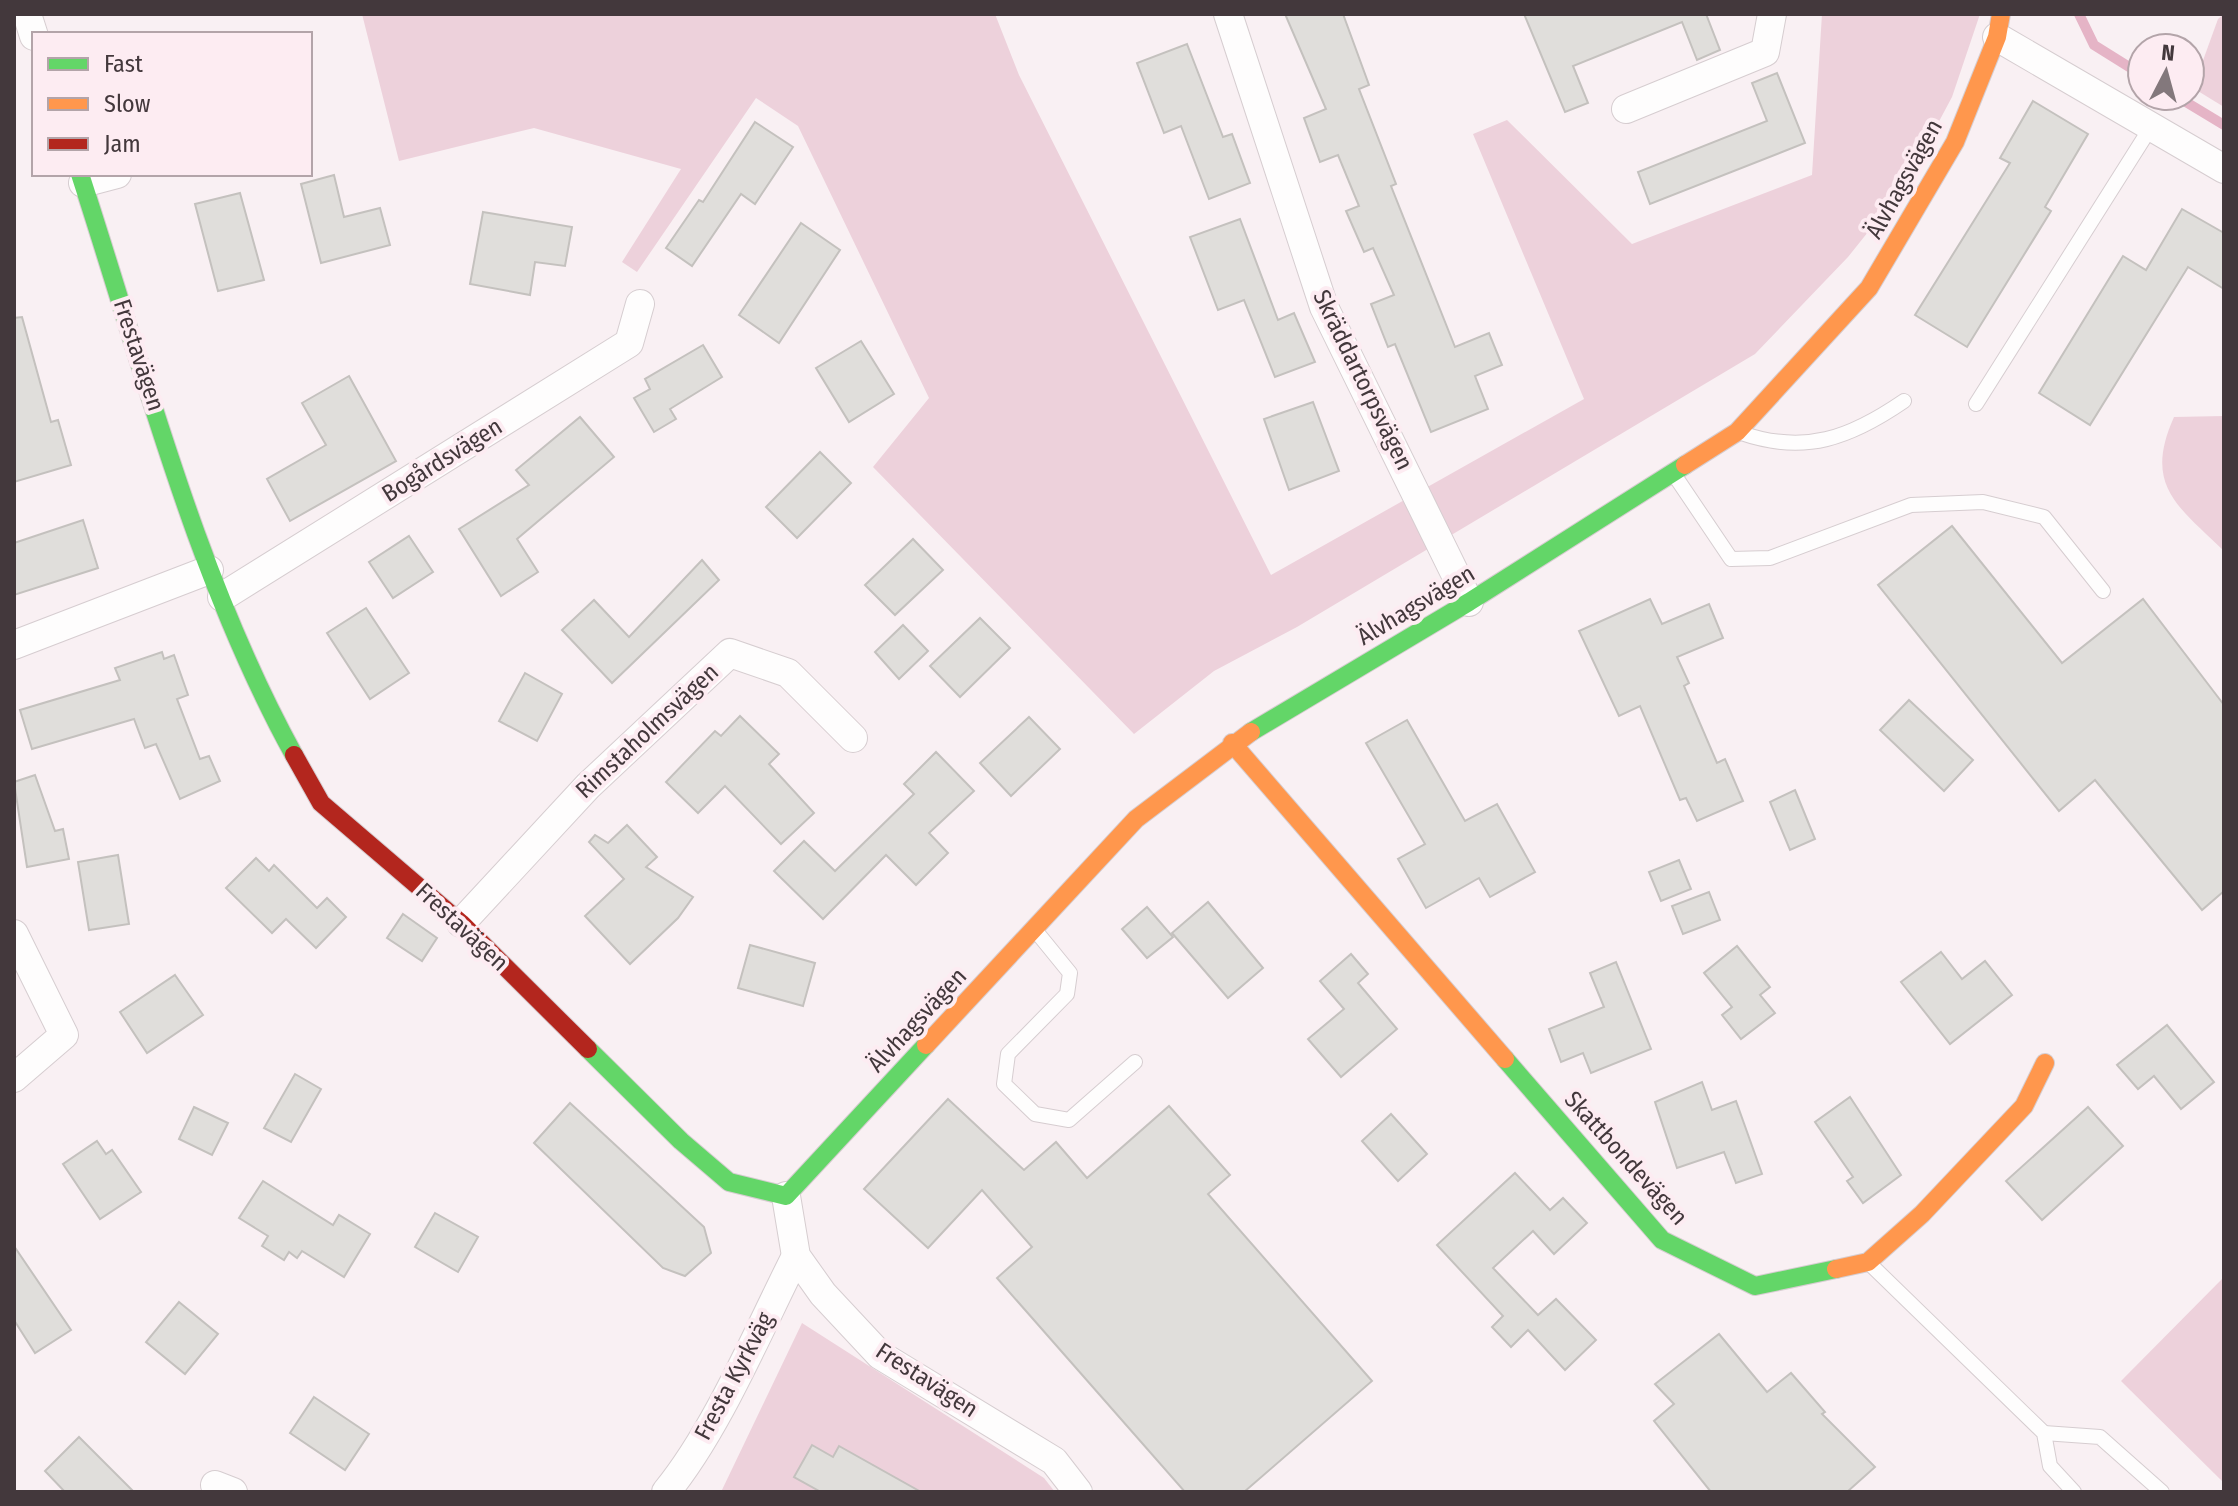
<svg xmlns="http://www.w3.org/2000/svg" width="2238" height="1506" font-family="'Fira Sans Condensed',sans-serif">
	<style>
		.green { fill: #edd1db }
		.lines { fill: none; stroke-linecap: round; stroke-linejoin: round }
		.stream { stroke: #e5b4c6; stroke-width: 10 }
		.building { fill: #e0dedb; stroke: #c4c1be; stroke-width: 2 }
		.lane-casing { stroke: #d6cdd0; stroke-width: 16 }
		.street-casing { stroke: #d6cdd0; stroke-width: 30 }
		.fast-casing { stroke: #d6cdd0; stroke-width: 20 }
		.slow-casing { stroke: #d6cdd0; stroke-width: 20 }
		.jam-casing { stroke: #d6cdd0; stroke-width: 20 }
		.lane { stroke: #fefdfd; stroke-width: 14 }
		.street { stroke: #fefdfd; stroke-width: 28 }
		.fast { stroke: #63d668; stroke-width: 18 }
		.slow { stroke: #ff974d; stroke-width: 18 }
		.jam { stroke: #b3261e; stroke-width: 18 }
		.labels { text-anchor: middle; stroke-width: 8; stroke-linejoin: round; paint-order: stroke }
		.street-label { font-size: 24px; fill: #43383c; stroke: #fdecf2 }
	</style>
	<rect width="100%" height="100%" fill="#f9f0f3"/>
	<g class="green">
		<polygon points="362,14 995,14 1019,75 1271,575 1584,399 1473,134 1507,120 1632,244 1812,175 1822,14 1980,14 1952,97 1904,187 1848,257 1755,354 1297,627 1214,671 1134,734 873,467 929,398 798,126 756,98 637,272 622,262 681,169 534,128 399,161"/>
		<polygon points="2224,14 2224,107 2193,88 2218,19"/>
		<path d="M2224,416V551C2178,506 2143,486 2174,417Z"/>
		<polygon points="2224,1277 2224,1483 2121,1381"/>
		<polygon points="802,1323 1044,1478 1055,1492 721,1492"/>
	</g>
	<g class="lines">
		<g class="stream">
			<polyline points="2079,14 2094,45 2142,75"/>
			<polyline points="2176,96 2224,125"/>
		</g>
	</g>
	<g class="building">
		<polygon points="1285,14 1343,14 1369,85 1359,89 1396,184 1391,186 1455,347 1489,333 1502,365 1475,376 1488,409 1431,432 1395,344 1388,347 1371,304 1394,295 1373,248 1364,252 1346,211 1359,206 1338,155 1320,162 1304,118 1326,109"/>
		<polygon points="1524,14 1706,14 1720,50 1697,60 1682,22 1573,66 1588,103 1565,112"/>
		<polygon points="1187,44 1223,137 1232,134 1250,183 1209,199 1181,126 1164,133 1137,63"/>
		<polygon points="1777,73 1805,143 1650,204 1638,172 1767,121 1752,83"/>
		<polygon points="2033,101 2088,134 2045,207 2051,211 1967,347 1915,315 2010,163 2000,158"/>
		<polygon points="755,122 793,147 755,204 741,194 692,266 666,248 699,200 703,202"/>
		<polygon points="334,175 344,217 380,208 390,245 321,263 301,184"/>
		<polygon points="240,193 264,280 218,291 195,204"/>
		<polygon points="2182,209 2224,233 2224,289 2188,267 2090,425 2039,393 2123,256 2146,270"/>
		<polygon points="483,212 572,227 565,266 535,262 530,295 470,284"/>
		<polygon points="1240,219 1278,320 1294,313 1315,362 1275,377 1244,300 1218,310 1190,237"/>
		<polygon points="801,223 840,250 779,343 739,315"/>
		<polygon points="22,317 51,422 58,420 71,465 14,482 14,318"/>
		<polygon points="861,341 894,394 849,422 816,368"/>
		<polygon points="703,345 722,377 670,409 676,419 654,432 634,398 650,389 645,379"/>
		<polygon points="349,376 396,461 290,521 267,479 326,445 302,403"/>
		<polygon points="1313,402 1339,471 1289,490 1264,419"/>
		<polygon points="580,417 614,457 517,539 538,572 501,596 459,529 529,485 516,470"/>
		<polygon points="820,452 851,483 797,538 766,507"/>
		<polygon points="83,520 98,568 14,595 14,543"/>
		<polygon points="1952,526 2062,663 2143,599 2224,705 2224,891 2202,910 2095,780 2059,811 1878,585"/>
		<polygon points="409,536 433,572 393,598 369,562"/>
		<polygon points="913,539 943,570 895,615 865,585"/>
		<polygon points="702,560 719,580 612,683 562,630 594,600 629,637"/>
		<polygon points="1650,599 1662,624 1709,604 1723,638 1677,657 1689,683 1684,686 1717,763 1725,759 1743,801 1697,821 1686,798 1680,800 1640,706 1619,716 1579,631"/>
		<polygon points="366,608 409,673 370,699 327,633"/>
		<polygon points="980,618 1010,648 960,697 930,666"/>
		<polygon points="903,625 928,651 899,679 875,652"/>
		<polygon points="162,652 164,659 174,655 188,695 177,699 200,759 209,756 220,781 180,799 156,744 145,748 134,719 32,749 20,710 120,680 115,668"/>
		<polygon points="525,673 562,694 537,741 499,721"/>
		<polygon points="1909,700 1973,760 1944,791 1880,730"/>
		<polygon points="740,716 779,754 769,764 814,813 781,844 725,786 698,813 666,782 715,731 721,736"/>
		<polygon points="1029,717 1060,749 1011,796 980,763"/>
		<polygon points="1407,720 1465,821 1497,804 1535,872 1490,897 1479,878 1426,908 1398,859 1425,844 1366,743"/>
		<polygon points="936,752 974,791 929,833 948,853 916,885 886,855 823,919 774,871 804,841 835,871 914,794 904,784"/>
		<polygon points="35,775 55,831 63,829 69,859 27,867 14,782"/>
		<polygon points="1795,790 1815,839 1790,850 1770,802"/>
		<polygon points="627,825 657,857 646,867 693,897 678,918 630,964 585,916 624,879 589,842 595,835 608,843"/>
		<polygon points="118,855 129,924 89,930 78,862"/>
		<polygon points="256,858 269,871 274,865 317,908 327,898 346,917 316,948 286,919 272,933 226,888"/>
		<polygon points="1679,860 1691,889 1661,901 1649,872"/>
		<polygon points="1709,892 1720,920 1683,934 1672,906"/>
		<polygon points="1208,902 1263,968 1228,998 1172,933"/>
		<polygon points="1147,907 1173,937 1147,958 1122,929"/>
		<polygon points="403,914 437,938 422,961 387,938"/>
		<polygon points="750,945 815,963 803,1006 738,988"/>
		<polygon points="1737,946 1770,987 1760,995 1775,1013 1741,1039 1722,1015 1732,1007 1704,973"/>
		<polygon points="1941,952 1962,979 1985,961 2012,995 1950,1044 1901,982"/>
		<polygon points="1351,954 1368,974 1358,983 1397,1029 1341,1077 1308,1039 1344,1009 1320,981"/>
		<polygon points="1616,962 1651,1049 1591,1073 1583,1053 1561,1062 1549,1029 1604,1007 1590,973"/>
		<polygon points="175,975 203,1015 147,1053 120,1012"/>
		<polygon points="2167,1025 2214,1082 2181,1109 2154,1076 2138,1089 2117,1065"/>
		<polygon points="295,1074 321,1089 291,1142 264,1128"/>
		<polygon points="1702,1082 1712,1110 1736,1101 1762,1174 1736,1183 1724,1152 1677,1168 1655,1102"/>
		<polygon points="1850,1097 1901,1175 1863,1203 1847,1181 1853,1177 1815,1122"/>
		<polygon points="948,1099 1024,1170 1056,1142 1087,1178 1169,1106 1230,1175 1208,1194 1372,1381 1244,1492 1185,1492 997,1278 1032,1247 982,1190 928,1248 864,1189"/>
		<polygon points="570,1103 704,1227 711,1253 685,1276 663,1268 534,1143"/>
		<polygon points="194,1107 228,1123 212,1155 179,1139"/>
		<polygon points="2088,1107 2123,1146 2042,1220 2006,1181"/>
		<polygon points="1391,1114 1427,1154 1398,1181 1362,1141"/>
		<polygon points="97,1141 106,1154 112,1150 141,1192 100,1219 63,1164"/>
		<polygon points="1515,1173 1550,1210 1563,1198 1587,1223 1554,1254 1533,1231 1493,1268 1538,1315 1556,1299 1596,1340 1565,1370 1528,1330 1511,1347 1492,1327 1503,1316 1437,1245"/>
		<polygon points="263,1181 333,1225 339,1215 370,1234 344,1277 302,1251 297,1258 289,1252 284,1260 262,1246 268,1236 239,1218"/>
		<polygon points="435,1213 478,1237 458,1272 415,1247"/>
		<polygon points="14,1246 71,1330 35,1353 14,1320"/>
		<polygon points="179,1302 218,1334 185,1374 146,1342"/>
		<polygon points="1719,1334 1767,1392 1791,1373 1825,1412 1822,1414 1875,1467 1847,1492 1711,1492 1654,1421 1674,1404 1655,1384"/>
		<polygon points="314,1397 369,1434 345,1470 290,1433"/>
		<polygon points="79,1437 134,1492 65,1492 45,1471"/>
		<polygon points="812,1445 833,1457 839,1446 921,1492 821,1492 794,1477"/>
	</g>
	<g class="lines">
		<g class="lane-casing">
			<g id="lane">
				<polyline points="1976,404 2151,127"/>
				<path d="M1741,433C1805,455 1850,438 1904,401"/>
				<polyline points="1675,476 1731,559 1770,558 1911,505 1983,502 2044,517 2103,591"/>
				<polyline points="1035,930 1070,973 1067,994 1008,1054 1004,1084 1035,1114 1069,1120 1135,1062"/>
				<polyline points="1871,1265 2044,1433 2050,1466 2074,1492"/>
				<polyline points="2044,1433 2100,1437 2162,1492"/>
			</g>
		</g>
		<g class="street-casing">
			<g id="street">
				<polyline points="27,14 34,36"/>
				<polyline points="1228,14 1324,307 1469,602"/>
				<polyline points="1997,37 2224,169"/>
				<polyline points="1626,109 1765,52 1772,14"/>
				<polyline points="83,183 117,174"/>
				<polyline points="222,597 629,343 640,304"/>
				<polyline points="14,645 209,570"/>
				<polyline points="461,923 588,786 730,653 788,673 853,738"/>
				<polyline points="14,934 64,1035 14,1078"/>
				<polyline points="786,1196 796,1256 823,1294 880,1355 1054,1461 1078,1492"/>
				<polyline points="215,1485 233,1492"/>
				<path d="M666,1492C717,1430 759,1329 796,1256"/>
			</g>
		</g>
		<g class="fast-casing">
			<g id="fast">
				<path d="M80,174C143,367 196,577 294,755"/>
				<polyline points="1251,732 1469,602 1685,465"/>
				<polyline points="588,1049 681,1141 729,1182 786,1196 926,1045"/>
				<polyline points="1505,1059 1662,1240 1755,1286 1836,1269"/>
			</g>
		</g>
		<g class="slow-casing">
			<g id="slow">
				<polyline points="1685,465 1737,432 1869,288 1955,142 1997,37 2001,14"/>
				<polyline points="1232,743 1505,1059"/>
				<polyline points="926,1045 1136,819 1251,732"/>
				<polyline points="1836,1269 1868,1262 1922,1214 2024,1106 2045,1063"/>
			</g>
		</g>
		<g class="jam-casing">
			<polyline id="jam" points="294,755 321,803 461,923 588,1049"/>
		</g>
		<use href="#lane" class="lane"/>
		<use href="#street" class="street"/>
		<use href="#fast" class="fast"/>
		<use href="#slow" class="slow"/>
		<use href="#jam" class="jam"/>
	</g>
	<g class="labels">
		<g class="street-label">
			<text transform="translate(1904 179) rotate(-61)" y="8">Älvhagsvägen</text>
			<text transform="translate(139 355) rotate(72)" y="8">Frestavägen</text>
			<text transform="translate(1363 380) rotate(64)" y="8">Skräddartorpsvägen</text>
			<text transform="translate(442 460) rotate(-32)" y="8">Bogårdsvägen</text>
			<text transform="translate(1416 605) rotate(-31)" y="8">Älvhagsvägen</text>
			<text transform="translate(647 731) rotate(-43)" y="8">Rimstaholmsvägen</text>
			<text transform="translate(462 927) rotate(43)" y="8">Frestavägen</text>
			<text transform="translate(917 1020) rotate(-47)" y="8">Älvhagsvägen</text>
			<text transform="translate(1626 1158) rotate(48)" y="8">Skattbondevägen</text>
			<text transform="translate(734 1376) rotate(-62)" y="8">Fresta Kyrkväg</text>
			<text transform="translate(927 1380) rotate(33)" y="8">Frestavägen</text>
		</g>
	</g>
	<rect width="2238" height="1506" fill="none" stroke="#43383c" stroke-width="32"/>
	<rect x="32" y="32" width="280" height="144" fill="#fdecf2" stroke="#b3a4a9" stroke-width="2"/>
	<rect x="48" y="58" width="40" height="12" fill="#63d668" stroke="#b3a4a9" stroke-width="2"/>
	<text x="104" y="72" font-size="24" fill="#43383c">Fast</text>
	<rect x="48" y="98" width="40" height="12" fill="#ff974d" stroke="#b3a4a9" stroke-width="2"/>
	<text x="104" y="112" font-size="24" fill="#43383c">Slow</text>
	<rect x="48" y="138" width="40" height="12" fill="#b3261e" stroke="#b3a4a9" stroke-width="2"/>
	<text x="104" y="152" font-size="24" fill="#43383c">Jam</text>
	<g transform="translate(2166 72) rotate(6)"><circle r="38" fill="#fdecf2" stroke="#b3a4a9" stroke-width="2"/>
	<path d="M0-6L14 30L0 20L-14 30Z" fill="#83787c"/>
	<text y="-12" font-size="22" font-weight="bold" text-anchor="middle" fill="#43383c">N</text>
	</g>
</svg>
